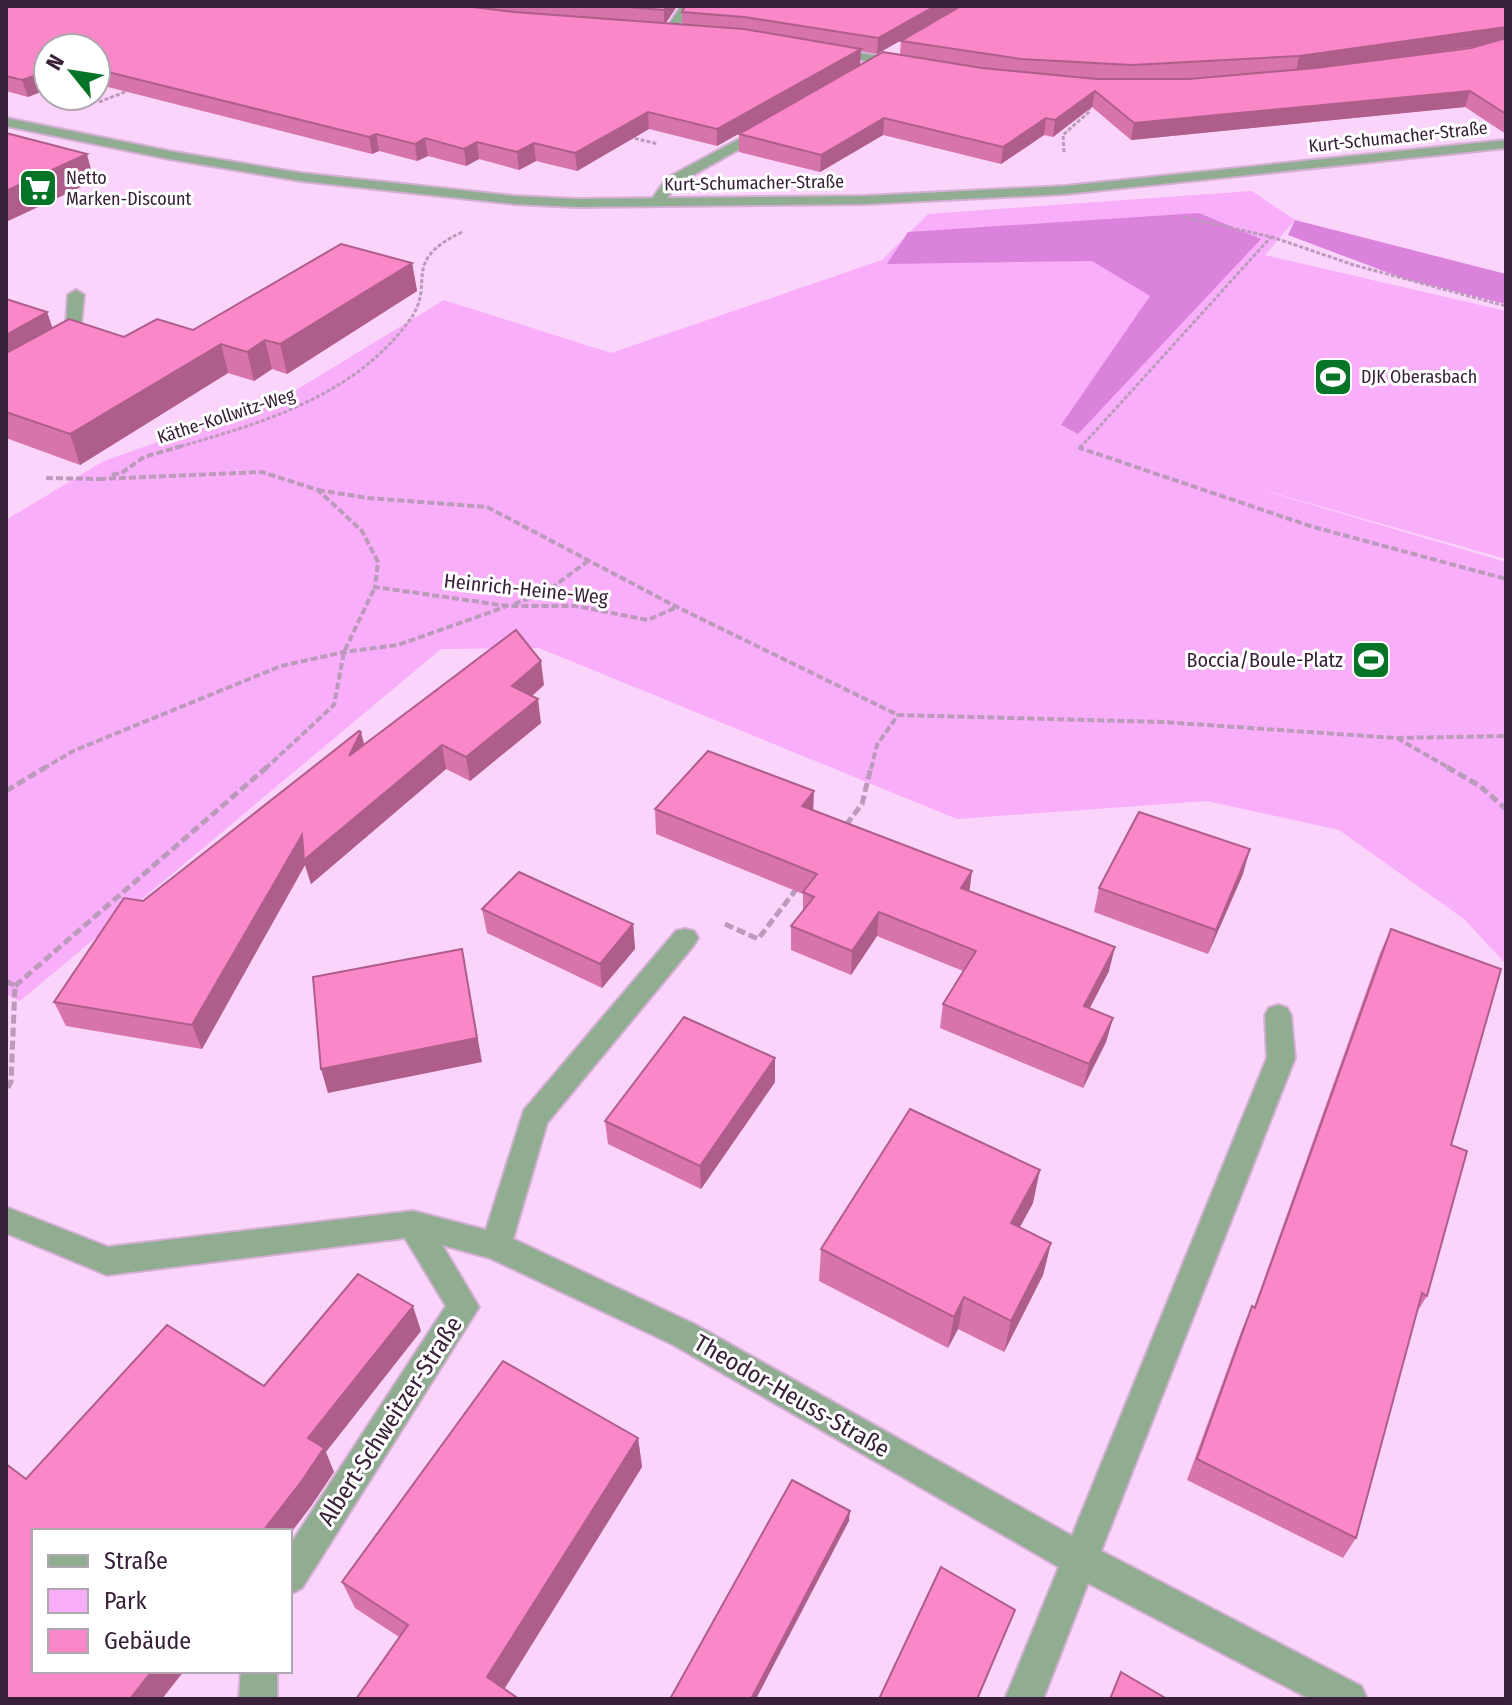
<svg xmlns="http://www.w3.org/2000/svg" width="1512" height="1705" font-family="'Fira Sans Condensed',sans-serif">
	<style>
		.green { fill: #f9aef9 }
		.forest { fill: #db82dc }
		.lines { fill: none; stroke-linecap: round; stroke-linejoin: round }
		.pedestrian-casing { stroke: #d3b0d3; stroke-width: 4 }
		.minor-casing { stroke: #d3b0d3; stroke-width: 4 }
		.tertiary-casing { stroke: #d3b0d3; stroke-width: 4 }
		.path-far2 { stroke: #bb9abb; stroke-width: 3; stroke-dasharray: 4 2; stroke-linecap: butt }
		.path-far1 { stroke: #bb9abb; stroke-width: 4; stroke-dasharray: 7 3; stroke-linecap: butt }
		.path { stroke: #bb9abb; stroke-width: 5; stroke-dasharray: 9 4; stroke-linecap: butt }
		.pedestrian { fill: #90ac91; fill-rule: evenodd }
		.minor { fill: #90ac91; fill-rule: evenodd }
		.tertiary { fill: #90ac91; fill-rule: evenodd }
		.wall { fill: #d774ab; fill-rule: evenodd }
		.shaded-wall { fill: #af5e8b }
		.building { fill: #fa87c7; stroke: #af5e8b; stroke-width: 2 }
		.labels { text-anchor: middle; stroke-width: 6; stroke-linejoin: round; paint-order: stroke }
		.far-street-label { font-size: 18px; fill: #382039; stroke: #fff }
		.far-poi-label { font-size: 18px; fill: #382039; stroke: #fff; text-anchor: start }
		.street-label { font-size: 20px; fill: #382039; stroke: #fff }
		.poi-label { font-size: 20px; fill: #382039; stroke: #fff; text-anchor: end }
		.near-street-label { font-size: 24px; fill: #382039; stroke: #fff }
	</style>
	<rect width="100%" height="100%" fill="#fad4fa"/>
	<polygon class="green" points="1252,191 1295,220 1265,255 1506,311 1506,559 1238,483 1506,562 1506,964 1464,919 1339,830 1207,801 957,819 539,648 441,649 20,1001 6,994 6,520 104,461 283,398 444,300 611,353 882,260 928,214"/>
	<g class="forest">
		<polygon points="1199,213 1261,239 1078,434 1061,425 1150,296 1092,261 887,264 908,232"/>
		<polygon points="1295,220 1506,274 1506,304 1405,279 1288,235"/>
	</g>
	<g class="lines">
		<g class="pedestrian-casing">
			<polygon id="pedestrian" points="76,290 84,295 79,345 6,386 6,374 65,340 68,295"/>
		</g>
		<g class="minor-casing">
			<g id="minor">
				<polygon points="681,6 691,6 674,34 666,34 664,32"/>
				<polygon points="830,48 904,60 910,64 904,68 826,53 826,49"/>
				<polygon points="765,125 771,129 770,132 677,184 661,206 649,203 667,178"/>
				<polygon points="685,929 694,931 698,938 694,945 547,1123 513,1239 694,1324 1072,1536 1267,1058 1265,1015 1269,1008 1278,1005 1287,1008 1291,1015 1295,1058 1101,1551 1361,1686 1367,1699 1310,1699 1088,1583 1043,1699 1005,1699 1059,1567 672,1344 490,1258 442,1245 479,1307 302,1588 290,1594 290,1545 446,1306 405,1238 107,1275 6,1233 6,1207 108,1247 413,1211 486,1230 524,1110 676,931"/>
				<polygon points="241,1671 277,1671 277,1699 239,1699"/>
			</g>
		</g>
		<g class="tertiary-casing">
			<polygon id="tertiary" points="6,118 169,151 301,173 514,196 576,199 865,196 1065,186 1506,140 1506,148 1065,194 865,204 576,207 514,204 301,181 169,159 6,126"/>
		</g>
		<g class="path-far2">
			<polyline points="99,102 130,90"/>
			<polyline points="629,137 658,144"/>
			<polyline points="1064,152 1063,135 1090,111 1087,103"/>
			<polyline points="1183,217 1272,237 1354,265 1506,306"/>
			<path d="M175,448C262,423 353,397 409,321C438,282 398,263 462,232"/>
			<polyline points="1080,448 1271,237"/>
		</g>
		<g class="path-far1">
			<polyline points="1082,446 1080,448 1310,526 1506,579"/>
			<polyline points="112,475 123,472 144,457 182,446"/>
			<polyline points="46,478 99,479"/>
			<polyline points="99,479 262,472 318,490 362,531 378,562 375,587 508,606 576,606 648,620 677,607"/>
			<polyline points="318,490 368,498 487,507 677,607 898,715 1163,722 1396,738 1506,736"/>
			<polyline points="514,604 546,592 588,561"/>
			<polyline points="1397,738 1451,769"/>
			<polyline points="43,769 73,751 281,666 344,652 398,645 505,607"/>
			<polyline points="265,769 334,705 344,652 375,587"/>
			<polyline points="871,769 877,745 898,715"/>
		</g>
		<g class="path">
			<polyline points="1447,767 1480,786 1506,809"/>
			<polyline points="6,791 46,767"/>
			<polyline points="846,825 862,804 871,767"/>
			<polyline points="725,924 758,939 798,887"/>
			<polyline points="6,981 15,986 11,1082 6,1091"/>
			<polyline points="15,986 267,767"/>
		</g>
		<use href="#pedestrian" class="pedestrian"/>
		<use href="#minor" class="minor"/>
		<use href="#tertiary" class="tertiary"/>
	</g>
	<g class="wall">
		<polygon points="6,6 677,6 666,23 682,24 682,12 961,6 877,54 861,51 860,65 717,146 649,129 577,171 536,161 519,170 479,159 466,166 428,156 417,161 379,151 372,154 96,84 96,48 48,48 48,89 28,97 6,91"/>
		<path d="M1506,6V134L1465,107L1131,140L1092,107L1053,137L1044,135L1001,164L883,135L820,172L739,152V134L900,55L901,41ZM1478,46L1471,48L1396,58Z"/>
		<polygon points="412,263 417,291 287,374 272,369 254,381 228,373 80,465 6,438 6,299 47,312 52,328 124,337 193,330"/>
		<polygon points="544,685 532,696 541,723 470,781 446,769 311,884 305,865 202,1049 66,1026 54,1002 143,901"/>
		<polygon points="655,809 813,810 969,892 1109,971 1090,1008 1113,1018 1106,1042 1083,1088 940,1028 943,1004 963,971 877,936 851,975 791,950 791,926 803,911 803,894 656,834"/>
		<polygon points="1243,874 1208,954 1094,912 1099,888"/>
		<polygon points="482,909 633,924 635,949 602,988 487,933"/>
		<polygon points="1391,929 1451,1145 1427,1296 1417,1312 1356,1538 1343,1558 1187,1480 1242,1329 1252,1306 1254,1307 1380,953"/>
		<polygon points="775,1082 701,1189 608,1144 605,1121"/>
		<polygon points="1033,1203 1020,1227 1051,1243 1043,1275 1004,1352 958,1329 948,1348 819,1281 821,1249"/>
		<polygon points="638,1438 642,1467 504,1689 399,1637 355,1608 342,1582"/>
	</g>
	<g class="shaded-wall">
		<polygon points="667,6 677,6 664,26 664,10"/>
		<polygon points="935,6 961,6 877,54 878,38"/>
		<polygon points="1506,27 1505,42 1296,72 1299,56"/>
		<polygon points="861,49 860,65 717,146 717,129"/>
		<polygon points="48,71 48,89 28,97 22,80"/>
		<polygon points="1095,91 1092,107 1053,137 1055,120"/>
		<polygon points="1470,91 1465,107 1131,140 1134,123"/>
		<polygon points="648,112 649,129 577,171 575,153"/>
		<polygon points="884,118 883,135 820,172 821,155"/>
		<polygon points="1046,118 1044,135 1001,164 1003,147"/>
		<polygon points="376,134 379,151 372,154 369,137"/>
		<polygon points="425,138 428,156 417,161 415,144"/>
		<polygon points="477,142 479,159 466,166 464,149"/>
		<polygon points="534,143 536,161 519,170 517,152"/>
		<polygon points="87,154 94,181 6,222 6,191"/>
		<polygon points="412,263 417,291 287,374 280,344"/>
		<polygon points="47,312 57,341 6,371 6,335"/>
		<polygon points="265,340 272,369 254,381 247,352"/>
		<polygon points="221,344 228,373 80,465 70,434"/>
		<polygon points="541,661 544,685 515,710 512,686"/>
		<polygon points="538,699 541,723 470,781 466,757"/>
		<polygon points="361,732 367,756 349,756"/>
		<polygon points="442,745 446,769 311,884 305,865 202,1049 192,1025 302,835"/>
		<polygon points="814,791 813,815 802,806"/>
		<polygon points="1250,849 1243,874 1208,954 1216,930"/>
		<polygon points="972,871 969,895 961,888"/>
		<polygon points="879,912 877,936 851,975 852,951"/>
		<polygon points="633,924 635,949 602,988 600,964"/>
		<polygon points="1115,947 1109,971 1078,1030 1084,1006"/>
		<polygon points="462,949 482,1062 328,1093 321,1069"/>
		<polygon points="1113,1018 1106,1042 1083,1088 1089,1064"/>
		<polygon points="775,1058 775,1082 701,1189 700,1166"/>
		<polygon points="1040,1170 1033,1203 1004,1256 1011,1223"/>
		<polygon points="1051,1243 1043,1275 1004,1352 1011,1321"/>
		<polygon points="964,1297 958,1329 948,1348 954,1317"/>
		<polygon points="413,1306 421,1331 326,1452 334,1472 312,1505 290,1534 290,1531 263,1531 308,1438"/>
		<polygon points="638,1438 642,1467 498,1699 487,1677"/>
		<polygon points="850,1511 849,1521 756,1699 751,1699"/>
		<polygon points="1015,1610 978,1699 977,1699"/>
		<polygon points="152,1671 184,1671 162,1699 130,1699"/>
	</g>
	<g class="building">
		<polygon points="6,6 464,6 514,12 744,29 861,49 717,129 648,112 575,153 534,143 517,152 477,142 464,149 425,138 415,144 376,134 369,137 96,69 96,48 48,48 48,71 22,80 6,76"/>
		<polygon points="614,6 667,6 664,10"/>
		<polygon points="685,6 935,6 878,38 744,17 682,12"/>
		<polygon points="961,6 1506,6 1506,27 1299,56 1132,65 1021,59 901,41"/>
		<polygon points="1506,38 1506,114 1470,91 1134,123 1095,91 1055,120 1046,118 1003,147 884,118 821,155 739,134 883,52 982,68 1096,79 1189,79 1316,68 1471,48"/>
		<polygon points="6,133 87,154 6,191"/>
		<polygon points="341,244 412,263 280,344 265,340 247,352 221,344 70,434 6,412 6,353 69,319 124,337 157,319 193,330"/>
		<polygon points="6,299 47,312 6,335"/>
		<polygon points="516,630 541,661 512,686 538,699 466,757 442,745 304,860 302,835 192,1025 54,1002 124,898 143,901 359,731 361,732 349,756"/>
		<polygon points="708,751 814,791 802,806 972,871 961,888 1115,947 1084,1006 1113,1018 1089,1064 943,1004 976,951 879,912 852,951 791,926 814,897 803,892 817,874 655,809"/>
		<polygon points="1139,812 1250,849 1216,930 1099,888"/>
		<polygon points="519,872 633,924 600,964 482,909"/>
		<polygon points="1391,929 1501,969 1451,1145 1467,1151 1427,1296 1422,1293 1356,1538 1197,1459 1252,1306 1255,1308"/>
		<polygon points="462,949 477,1038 321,1069 313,977"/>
		<polygon points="684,1017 775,1058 700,1166 605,1121"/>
		<polygon points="910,1109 1040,1170 1011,1223 1051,1243 1011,1321 964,1297 954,1317 821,1249"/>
		<polygon points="358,1274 413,1306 308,1438 324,1448 301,1482 263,1531 34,1531 34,1671 152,1671 130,1699 6,1699 6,1464 26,1479 167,1325 264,1386"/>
		<polygon points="503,1361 638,1438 487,1677 519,1699 356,1699 408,1625 342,1582"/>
		<polygon points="792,1480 850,1511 751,1699 670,1699"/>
		<polygon points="941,1567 1015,1610 977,1699 879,1699"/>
		<polygon points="1121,1672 1167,1699 1110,1699"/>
	</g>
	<defs>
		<g id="supermarket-square" transform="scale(2)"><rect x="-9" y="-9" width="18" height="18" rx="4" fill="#067427" stroke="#fff"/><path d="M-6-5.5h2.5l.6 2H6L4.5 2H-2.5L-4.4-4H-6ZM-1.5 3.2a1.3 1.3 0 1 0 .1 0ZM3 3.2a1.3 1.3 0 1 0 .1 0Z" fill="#fff"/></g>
		<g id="stadium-square" transform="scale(2)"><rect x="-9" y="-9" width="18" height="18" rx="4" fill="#067427" stroke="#fff"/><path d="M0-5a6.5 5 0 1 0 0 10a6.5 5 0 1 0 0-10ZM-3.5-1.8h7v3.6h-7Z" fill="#fff"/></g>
	</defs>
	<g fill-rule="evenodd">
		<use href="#supermarket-square" x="38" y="188"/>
		<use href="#stadium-square" x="1333" y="377"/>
		<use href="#stadium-square" x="1371" y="660"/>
	</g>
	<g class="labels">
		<g class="far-street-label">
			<text transform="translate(1398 137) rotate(-6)" y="6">Kurt-Schumacher-Straße</text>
			<text transform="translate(754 183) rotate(-1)" y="6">Kurt-Schumacher-Straße</text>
			<text transform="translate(226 416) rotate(-18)" y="6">Käthe-Kollwitz-Weg</text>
		</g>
		<g class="far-poi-label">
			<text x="66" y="184">Netto<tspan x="66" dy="21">Marken-Discount</tspan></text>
			<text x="1361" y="383">DJK Oberasbach</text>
		</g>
		<g class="street-label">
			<text transform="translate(526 589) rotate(6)" y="7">Heinrich-Heine-Weg</text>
		</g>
		<g class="poi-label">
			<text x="1343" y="667">Boccia/Boule-Platz</text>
		</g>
		<g class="near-street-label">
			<text transform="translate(792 1396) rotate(30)" y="8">Theodor-Heuss-Straße</text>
			<text transform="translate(390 1421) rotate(-57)" y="8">Albert-Schweitzer-Straße</text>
		</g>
	</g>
	<rect width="1512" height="1705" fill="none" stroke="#382039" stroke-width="16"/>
	<rect x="32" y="1529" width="260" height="144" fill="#ffffff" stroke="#afa6b0" stroke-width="2"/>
	<rect x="48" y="1555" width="40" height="12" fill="#90ac91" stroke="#afa6b0" stroke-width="2"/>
	<text x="104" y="1569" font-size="24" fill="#382039">Straße</text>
	<rect x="48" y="1589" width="40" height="24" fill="#f9aef9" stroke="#afa6b0" stroke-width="2"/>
	<text x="104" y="1609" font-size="24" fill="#382039">Park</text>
	<rect x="48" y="1629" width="40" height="24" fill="#fa87c7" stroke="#afa6b0" stroke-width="2"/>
	<text x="104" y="1649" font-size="24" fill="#382039">Gebäude</text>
	<g transform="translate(72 72) rotate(300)"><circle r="38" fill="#ffffff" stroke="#afa6b0" stroke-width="2"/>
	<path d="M0-6L14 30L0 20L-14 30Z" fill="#067427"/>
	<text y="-12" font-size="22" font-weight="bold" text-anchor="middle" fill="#382039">N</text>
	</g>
</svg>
